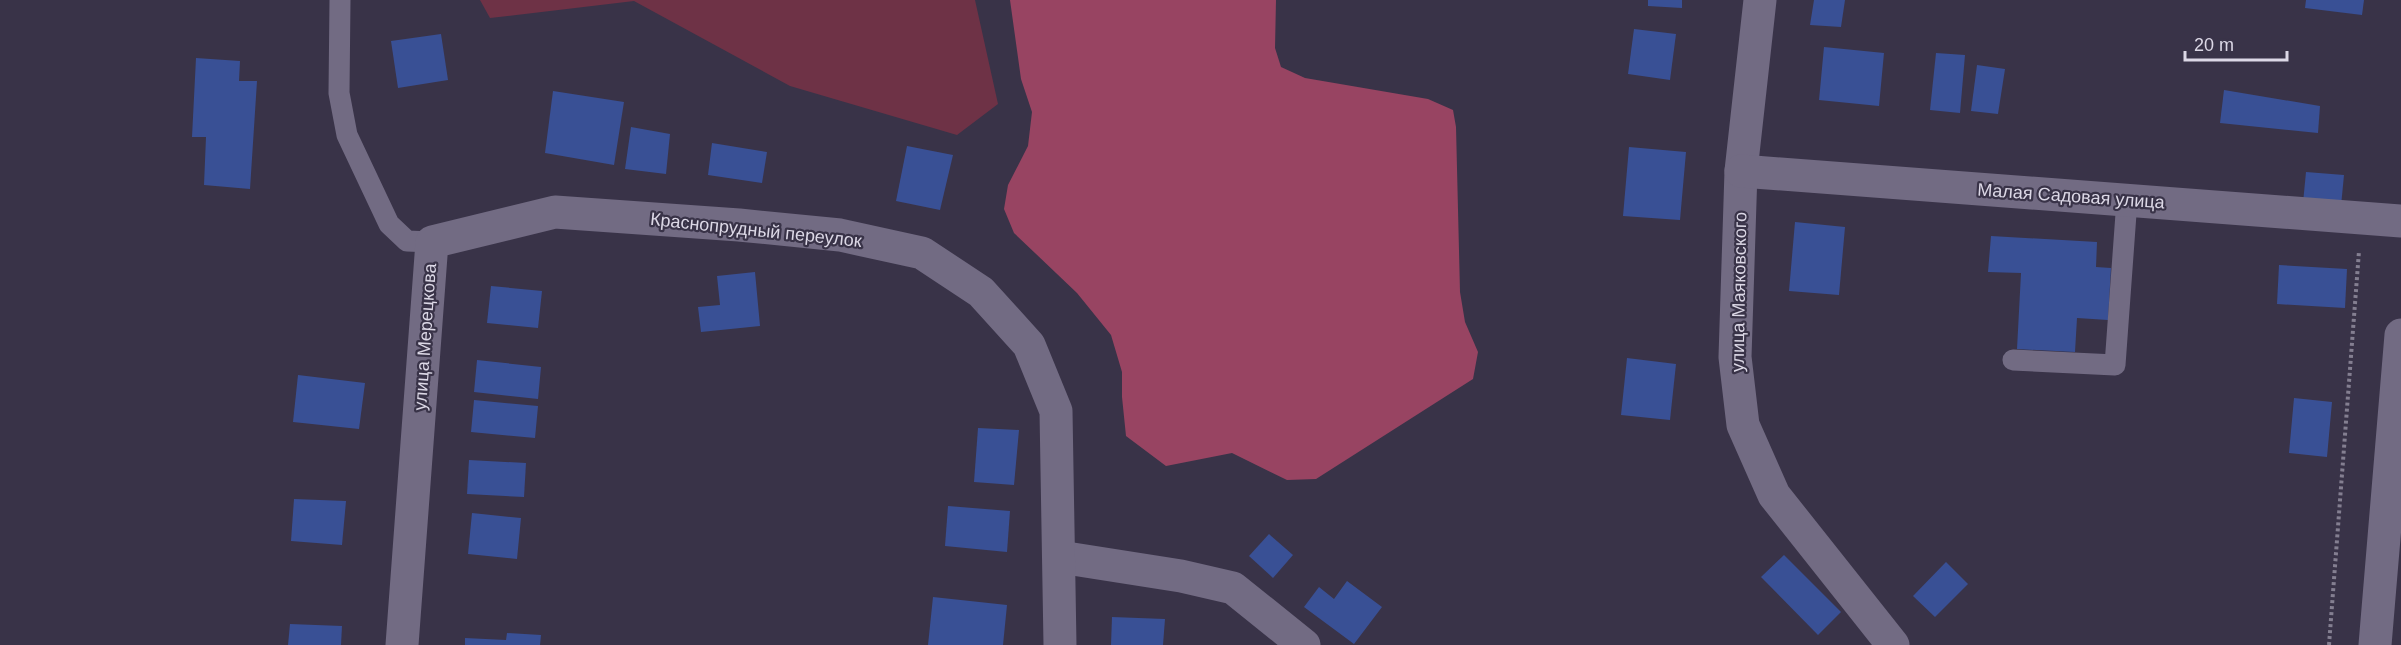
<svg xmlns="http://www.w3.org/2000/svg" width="2401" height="645" font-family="Helvetica,sans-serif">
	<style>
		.green { fill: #6e3246 }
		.forest { fill: #984462 }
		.building { fill: #395095 }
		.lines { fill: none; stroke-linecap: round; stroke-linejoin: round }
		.path { stroke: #847f91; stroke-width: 4; stroke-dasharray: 3 3; stroke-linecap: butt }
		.service { stroke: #726b83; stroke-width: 21 }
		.minor { stroke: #726b83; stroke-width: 33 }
		.tertiary { stroke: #726b83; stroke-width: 33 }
		.labels { text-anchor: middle; stroke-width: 4.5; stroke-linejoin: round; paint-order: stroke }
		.street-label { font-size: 18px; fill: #dcd8e6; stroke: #393348 }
	</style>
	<rect width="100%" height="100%" fill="#393348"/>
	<polygon class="green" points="480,0 975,0 998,104 957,135 790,86 634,1 490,18"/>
	<polygon class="forest" points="1010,0 1276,0 1275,48 1281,67 1305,78 1428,99 1453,110 1456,127 1460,292 1465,322 1478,352 1473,379 1316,479 1287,480 1232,453 1166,466 1126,436 1122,397 1122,372 1111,335 1077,293 1014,233 1004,209 1008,185 1028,146 1032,112 1021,79"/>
	<g class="building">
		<polygon points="1648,0 1682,0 1682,8 1648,6"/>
		<polygon points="1814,0 1845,0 1841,27 1810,25"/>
		<polygon points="2306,0 2364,0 2362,15 2305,8"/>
		<polygon points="1634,29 1676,34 1670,80 1628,74"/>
		<polygon points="441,34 448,80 398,88 391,41"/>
		<polygon points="1824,47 1884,53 1879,106 1819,100"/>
		<polygon points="1936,53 1965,55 1960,113 1930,110"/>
		<polygon points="196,58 240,61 239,81 257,81 250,189 204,185 206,137 192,137"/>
		<polygon points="1977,65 2005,69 1998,114 1971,111"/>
		<polygon points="2224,90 2320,106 2318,133 2220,123"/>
		<polygon points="553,91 624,102 614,165 545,153"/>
		<polygon points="631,127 670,134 666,174 625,169"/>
		<polygon points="712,143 767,152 762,183 708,175"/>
		<polygon points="907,146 953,155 940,210 896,201"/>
		<polygon points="1629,147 1686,152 1680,220 1623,216"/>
		<polygon points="2306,172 2344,175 2341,206 2303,203"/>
		<polygon points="1795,222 1845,227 1839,295 1789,291"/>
		<polygon points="1991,236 2097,242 2096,267 2111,268 2108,320 2077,318 2075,352 2017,349 2021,273 1988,272"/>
		<polygon points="2279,265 2347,269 2345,308 2277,304"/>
		<polygon points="755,272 760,326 701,332 698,307 720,305 717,276"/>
		<polygon points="491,286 542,291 538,328 487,323"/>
		<polygon points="1627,358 1676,364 1670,420 1621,415"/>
		<polygon points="477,360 541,367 538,399 474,392"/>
		<polygon points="298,375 365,383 359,429 293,422"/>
		<polygon points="2294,398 2332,402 2327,457 2289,453"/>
		<polygon points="474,400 538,406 535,438 471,432"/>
		<polygon points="978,428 1019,430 1014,485 974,482"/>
		<polygon points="469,460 526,463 524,497 467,494"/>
		<polygon points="294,499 346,501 342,545 291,541"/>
		<polygon points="948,506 1010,511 1007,552 945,546"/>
		<polygon points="472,513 521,518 517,559 468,554"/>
		<polygon points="1269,534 1293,555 1273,578 1249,556"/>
		<polygon points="1784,555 1841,612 1818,635 1761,577"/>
		<polygon points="1946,562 1968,584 1935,617 1913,596"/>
		<polygon points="1347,581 1382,607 1354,644 1304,607 1319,587 1334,599"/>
		<polygon points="933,597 1007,605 1003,645 928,645"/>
		<polygon points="1112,617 1165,619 1163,645 1111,645"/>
		<polygon points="290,624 342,626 341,645 288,645"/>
		<polygon points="507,633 541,635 540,645 465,645 465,638 506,640"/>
	</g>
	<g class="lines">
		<polyline class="path" points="2329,645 2359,251"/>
		<g class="service">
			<polyline points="340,0 339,93 347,135 389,224 407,241 432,242"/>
			<polyline points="2013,360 2115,365 2127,200"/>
		</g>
		<g class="minor">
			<polyline points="1760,0 1741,171 1735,357 1743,425 1774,495 1893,645"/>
			<polyline points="1741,171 2401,221"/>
			<polyline points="1060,557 1181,576 1233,588 1304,645"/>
		</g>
		<g class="tertiary">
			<polyline points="402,645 432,242 555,212 739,225 840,235 922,253 981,292 1029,345 1056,411 1060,645"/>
			<polyline points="2375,645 2401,335"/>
		</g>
	</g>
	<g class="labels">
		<g class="street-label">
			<text transform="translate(2071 196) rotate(4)" y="6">Малая Садовая улица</text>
			<text transform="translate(756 230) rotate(6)" y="6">Краснопрудный переулок</text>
			<text transform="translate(1739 292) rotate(-89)" y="6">улица Маяковского</text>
			<text transform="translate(425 337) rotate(-86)" y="6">улица Мерецкова</text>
		</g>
	</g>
	<path d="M2185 51v9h102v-9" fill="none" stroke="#dcd8e6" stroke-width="3"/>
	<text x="2194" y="51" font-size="18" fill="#dcd8e6" stroke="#393348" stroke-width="4.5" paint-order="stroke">20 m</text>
</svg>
